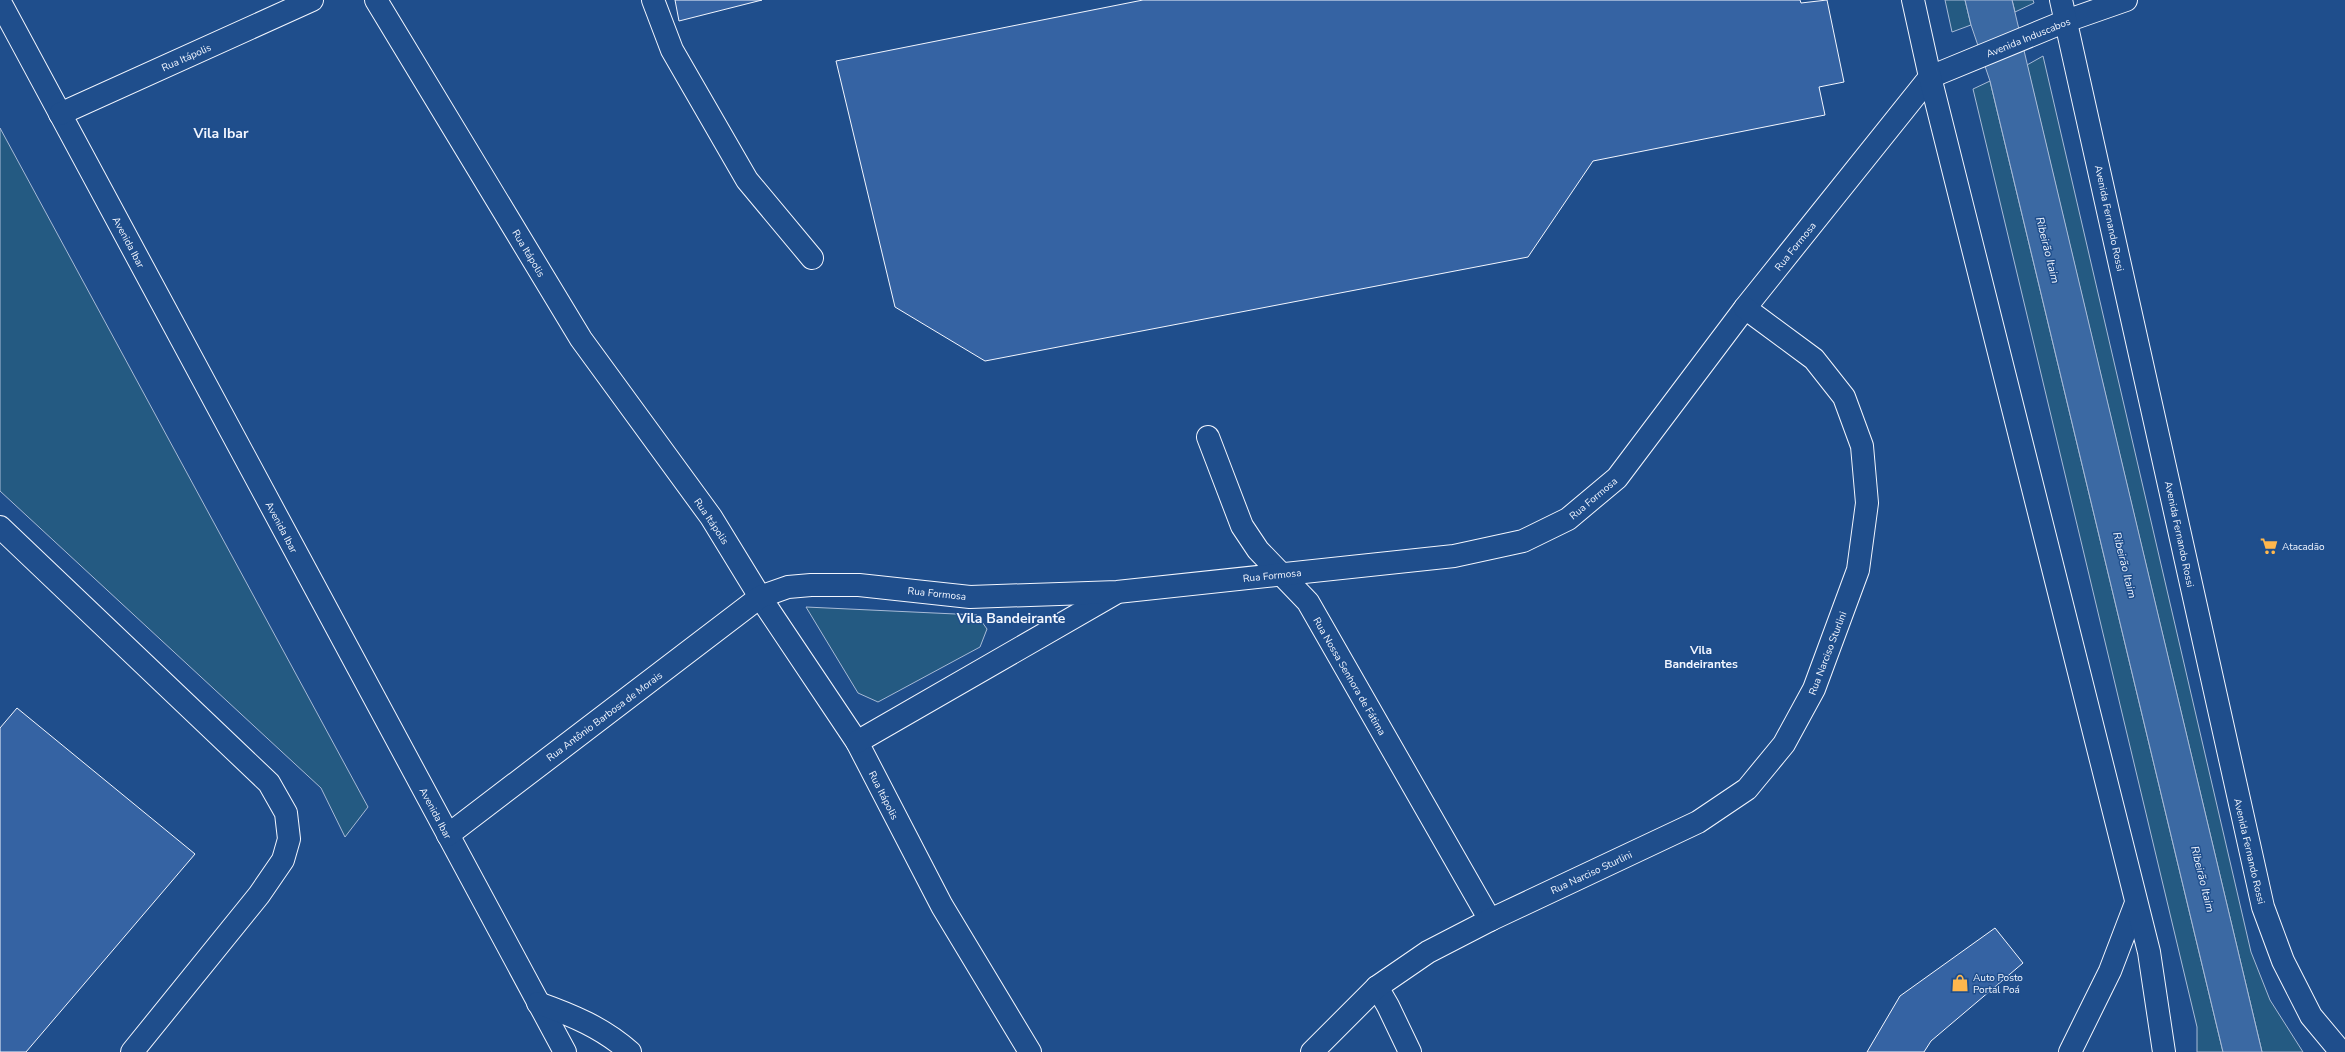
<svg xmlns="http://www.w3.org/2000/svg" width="2345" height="1052" font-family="'Nunito Sans',sans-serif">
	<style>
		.green { fill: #245a82; stroke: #a8bbd7 }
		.water { fill: #3b69a3; stroke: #a8bbd7 }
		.building { fill: #3563a3; stroke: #f2f6ff }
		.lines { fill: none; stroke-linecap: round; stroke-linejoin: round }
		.minor-casing { stroke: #f2f6ff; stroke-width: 24 }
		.major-casing { stroke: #f2f6ff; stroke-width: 24 }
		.minor { stroke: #1f4e8c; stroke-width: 22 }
		.major { stroke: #1f4e8c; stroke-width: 22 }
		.labels { text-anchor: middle; stroke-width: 3; stroke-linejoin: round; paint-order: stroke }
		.street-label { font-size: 10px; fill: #f2f6ff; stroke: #1f4e8c }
		.poi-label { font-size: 10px; fill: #f2f6ff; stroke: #1f4e8c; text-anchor: start }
		.water-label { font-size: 11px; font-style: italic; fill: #f2f6ff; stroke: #1f4e8c }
		.quarter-label { font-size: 12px; font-weight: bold; fill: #f2f6ff; stroke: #1f4e8c }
		.district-label { font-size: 14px; font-weight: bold; fill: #f2f6ff; stroke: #1f4e8c }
	</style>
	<rect width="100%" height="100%" fill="#1f4e8c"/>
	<g class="green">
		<polygon points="1945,0 1965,0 1971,25 1952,32"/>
		<polygon points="2012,0 2033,0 2034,3 2015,12"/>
		<polygon points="2043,56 2251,952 2270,1000 2303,1052 2262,1052 2027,65"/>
		<polygon points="1990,81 2223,1052 2197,1052 2197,1027 1973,89"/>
		<polygon points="0,128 368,807 345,837 321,788 0,491"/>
		<polygon points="806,607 977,615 987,629 980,647 878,702 858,693"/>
	</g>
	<polygon class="water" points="1965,0 2012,0 2262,1052 2223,1052 1990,81 1971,25"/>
	<g class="building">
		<polygon points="675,0 762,0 679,21"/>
		<polygon points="1143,0 1800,0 1801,3 1827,0 1844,82 1819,87 1825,115 1593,161 1528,257 985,361 895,307 836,61"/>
		<polygon points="17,708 195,854 26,1052 0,1052 0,728"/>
		<polygon points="1995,928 2023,963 1931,1041 1924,1052 1867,1052 1900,996"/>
	</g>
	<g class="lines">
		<g class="minor-casing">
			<g id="minor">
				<polyline points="376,0 581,339 711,517 760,597 857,742 942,906 1030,1052"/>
				<polyline points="653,0 672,50 747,180 812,258"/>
				<polyline points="0,2 565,1052"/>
				<polyline points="60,114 312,0"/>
				<polyline points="1208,437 1242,526 1258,550 1308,602 1490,920"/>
				<polyline points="0,527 269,783 286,813 289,839 283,860 259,895 132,1052"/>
				<polyline points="857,742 1114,594"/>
				<polyline points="448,835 760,597 788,587 811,585 859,585 970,597 1117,592 1454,556 1523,541 1568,519 1617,478 1745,308 1930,77 2066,21 2126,0"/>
				<polyline points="1377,987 1388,1006 1410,1052"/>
				<path d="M538,1003C572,1015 603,1028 630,1052"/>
				<polyline points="1312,1052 1377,987 1428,952 1490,920 1698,822 1747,789 1784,744 1814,689 1858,570 1867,503 1862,446 1844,397 1814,359 1745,308"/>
				<polyline points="2070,1052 2110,971 2136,903"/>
			</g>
		</g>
		<g class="major-casing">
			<g id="major">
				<polyline points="1913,0 1930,77 2149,952 2164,1052"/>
				<polyline points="2061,0 2263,907 2283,961 2311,1016 2341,1052"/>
			</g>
		</g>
		<use href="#minor" class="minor"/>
		<use href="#major" class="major"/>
	</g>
	<defs>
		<g id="supermarket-bare" transform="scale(1.38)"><path d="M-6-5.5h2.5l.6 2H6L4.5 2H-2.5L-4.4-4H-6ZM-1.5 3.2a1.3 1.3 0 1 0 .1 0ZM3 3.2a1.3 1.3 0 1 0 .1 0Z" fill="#ffb74d" stroke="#1f4e8c" stroke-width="2.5" paint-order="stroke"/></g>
		<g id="shop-bare" transform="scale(1.38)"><path d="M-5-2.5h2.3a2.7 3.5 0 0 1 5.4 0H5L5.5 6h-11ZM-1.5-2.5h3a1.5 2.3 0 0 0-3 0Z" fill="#ffb74d" stroke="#1f4e8c" stroke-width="2.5" paint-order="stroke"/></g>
	</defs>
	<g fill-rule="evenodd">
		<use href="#supermarket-bare" x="2269" y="546"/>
		<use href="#shop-bare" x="1960" y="983"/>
	</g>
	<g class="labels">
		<g class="street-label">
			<text transform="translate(2028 37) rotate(-22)" y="4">Avenida Induscabos</text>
			<text transform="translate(186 57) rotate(-24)" y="4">Rua Itápolis</text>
			<text transform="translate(2110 218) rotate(78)" y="4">Avenida Fernando Rossi</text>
			<text transform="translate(129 242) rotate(62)" y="4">Avenida Ibar</text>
			<text transform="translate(1795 246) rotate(-51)" y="4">Rua Formosa</text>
			<text transform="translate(529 253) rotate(59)" y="4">Rua Itápolis</text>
			<text transform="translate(1593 498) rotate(-40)" y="4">Rua Formosa</text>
			<text transform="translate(712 521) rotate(56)" y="4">Rua Itápolis</text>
			<text transform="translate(282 527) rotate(62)" y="4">Avenida Ibar</text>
			<text transform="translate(2180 534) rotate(78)" y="4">Avenida Fernando Rossi</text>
			<text transform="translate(1272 575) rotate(-6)" y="4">Rua Formosa</text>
			<text transform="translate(937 593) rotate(6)" y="4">Rua Formosa</text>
			<text transform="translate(1827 653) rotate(-69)" y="4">Rua Narciso Sturlini</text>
			<text transform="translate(1350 676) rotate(60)" y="4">Rua Nossa Senhora de Fátima</text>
			<text transform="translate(604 716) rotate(-37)" y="4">Rua Antônio Barbosa de Morais</text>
			<text transform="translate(884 795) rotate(63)" y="4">Rua Itápolis</text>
			<text transform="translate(436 813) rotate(62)" y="4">Avenida Ibar</text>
			<text transform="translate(2250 851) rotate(77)" y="4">Avenida Fernando Rossi</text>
			<text transform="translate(1591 872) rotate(-25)" y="4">Rua Narciso Sturlini</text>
		</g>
		<g class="poi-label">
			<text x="2282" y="550">Atacadão</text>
			<text x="1973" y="981">Auto Posto<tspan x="1973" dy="12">Portal Poá</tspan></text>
		</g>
		<g class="water-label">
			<text transform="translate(2048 250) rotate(76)" y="4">Ribeirão Itaim</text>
			<text transform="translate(2125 565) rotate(76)" y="4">Ribeirão Itaim</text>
			<text transform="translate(2203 879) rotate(76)" y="4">Ribeirão Itaim</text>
		</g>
		<g class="quarter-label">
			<text x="1701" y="654">Vila<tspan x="1701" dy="14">Bandeirantes</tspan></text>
		</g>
		<g class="district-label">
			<text x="221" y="138">Vila Ibar</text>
			<text x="1011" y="623">Vila Bandeirante</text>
		</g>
	</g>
</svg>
